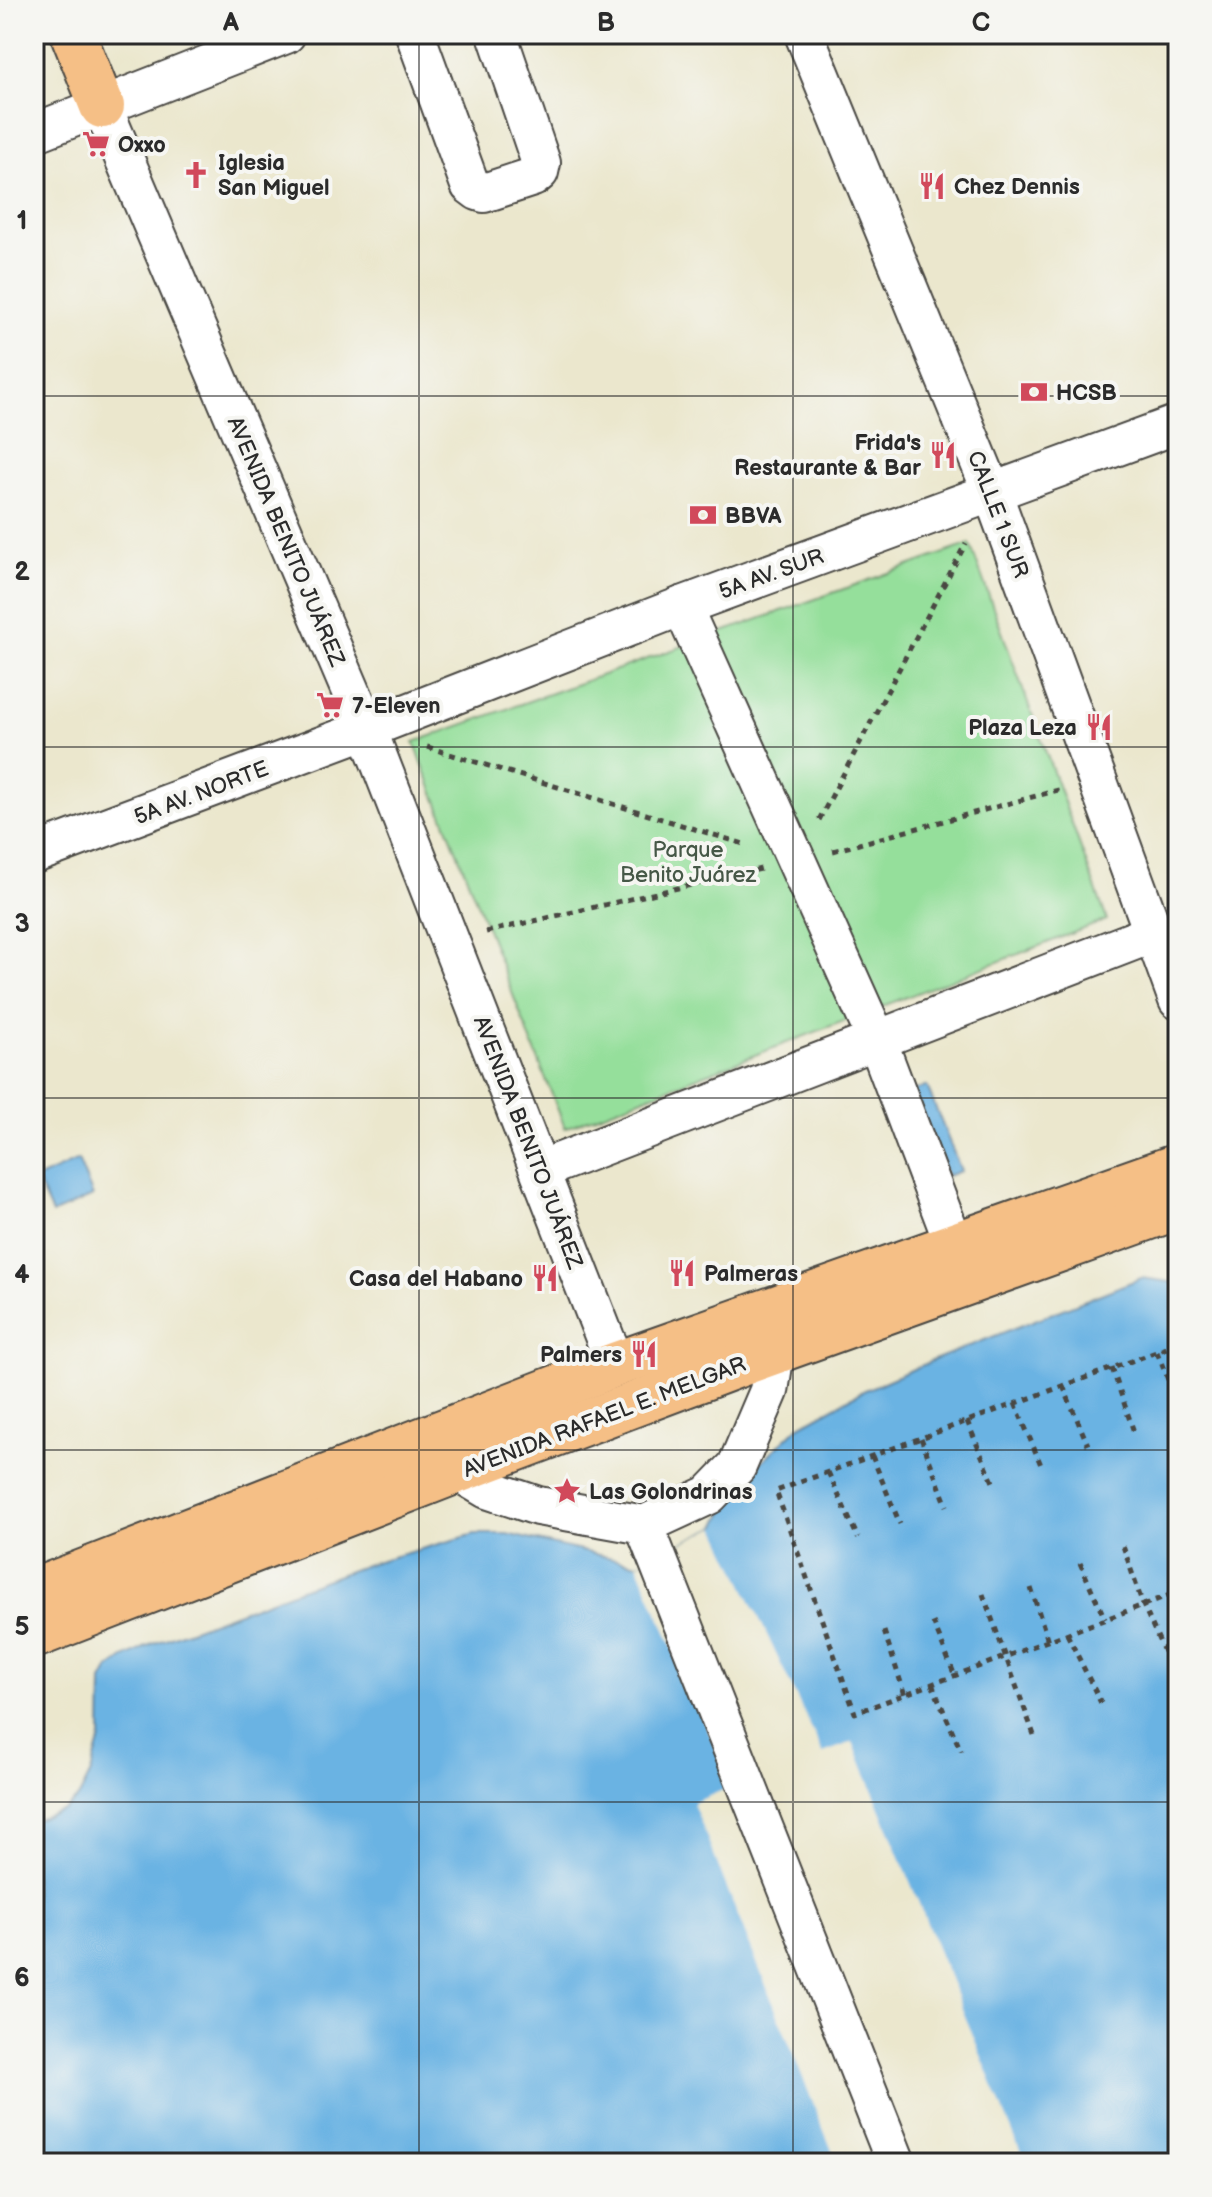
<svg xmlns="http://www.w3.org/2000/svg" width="1212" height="2197" font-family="'Balsamiq Sans',sans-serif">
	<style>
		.green { fill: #95df9b; stroke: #608563; stroke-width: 2 }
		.water { fill: #6bb3e3; stroke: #4b6f87; stroke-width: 2 }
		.pier { fill: #ebe7cd }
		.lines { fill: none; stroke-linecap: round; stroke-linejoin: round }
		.minor-casing { stroke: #484743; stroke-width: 42 }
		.major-casing { stroke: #484743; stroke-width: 48 }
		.path { stroke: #484743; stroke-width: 5; stroke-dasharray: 6 6; stroke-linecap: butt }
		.minor { stroke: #fff; stroke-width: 38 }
		.major { stroke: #f5bf86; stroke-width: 44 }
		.grid { fill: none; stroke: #2b2b2b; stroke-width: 2; stroke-opacity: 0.55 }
		.labels { text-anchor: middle; stroke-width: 8; stroke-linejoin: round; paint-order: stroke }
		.poi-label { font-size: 22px; font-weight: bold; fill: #2b2b2b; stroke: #f6f6f2; text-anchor: start }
		.street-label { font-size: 22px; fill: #2b2b2b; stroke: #f6f6f2 }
		.park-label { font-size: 22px; fill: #465847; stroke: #f6f6f2 }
		.neatline { fill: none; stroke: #2b2b2b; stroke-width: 3 }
		.grid-label { font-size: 26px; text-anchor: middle; font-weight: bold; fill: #2b2b2b }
	</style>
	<rect width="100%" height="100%" fill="#f6f6f2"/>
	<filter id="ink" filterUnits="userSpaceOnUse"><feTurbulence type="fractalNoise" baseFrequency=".0125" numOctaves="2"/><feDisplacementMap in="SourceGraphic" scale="16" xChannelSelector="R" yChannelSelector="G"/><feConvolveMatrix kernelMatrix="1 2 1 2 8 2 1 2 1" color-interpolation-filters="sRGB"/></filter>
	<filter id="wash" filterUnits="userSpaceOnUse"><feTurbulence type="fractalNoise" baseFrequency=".006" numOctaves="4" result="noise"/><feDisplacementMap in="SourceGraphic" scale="32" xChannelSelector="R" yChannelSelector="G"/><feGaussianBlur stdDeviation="1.8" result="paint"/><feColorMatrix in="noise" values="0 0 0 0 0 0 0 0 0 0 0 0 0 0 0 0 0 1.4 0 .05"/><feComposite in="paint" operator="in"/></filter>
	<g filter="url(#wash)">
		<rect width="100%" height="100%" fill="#ebe7cd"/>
		<polygon class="green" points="970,544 1107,920 565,1128 414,742"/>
		<g class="water">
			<polygon points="927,1086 961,1171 947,1176 913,1091"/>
			<polygon points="78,1160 93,1196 52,1214 36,1179"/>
			<polygon points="1141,1278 1171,1282 1178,1288 1178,2163 34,2163 34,1820 64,1810 79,1797 91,1773 101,1738 102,1681 108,1670 124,1658 152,1644 371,1563 475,1534 507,1534 638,1564 716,1527 733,1493 759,1464 799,1426 863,1391 934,1360"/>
		</g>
		<polygon class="pier" points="716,1527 823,1753 853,1742 1025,2163 837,2163 693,1803 732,1786 637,1564"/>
	</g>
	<g filter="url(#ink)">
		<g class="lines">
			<g class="minor-casing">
				<g id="minor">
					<polyline points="415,34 470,185 478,191 484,193 533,177 539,172 541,163 497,34"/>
					<polyline points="804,34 992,492 1178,1000"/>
					<polyline points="102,106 367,729 605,1338 617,1364"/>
					<polyline points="34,133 286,34"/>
					<polyline points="682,606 877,1040 954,1244"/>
					<polyline points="34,854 367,729 682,606 1178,424"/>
					<polyline points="540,1170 1154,933"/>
					<polyline points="457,1471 487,1489 538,1506 644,1525 709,1495 737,1466 769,1391 775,1352"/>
					<polyline points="644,1525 896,2163"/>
				</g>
			</g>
			<g class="major-casing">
				<g id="major">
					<polyline points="73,34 102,106"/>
					<polyline points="34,1591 617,1364 1178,1166"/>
					<polyline points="34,1636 457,1471 749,1361 1178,1207"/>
				</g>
			</g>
			<g class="path">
				<polyline points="427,747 747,845"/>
				<polyline points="819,820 966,543"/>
				<polyline points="833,851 1062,789"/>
				<polyline points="486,932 761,869"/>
				<polyline points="1178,1344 776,1491 855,1713 1178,1592"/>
				<polyline points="1157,1352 1178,1405"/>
				<polyline points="1112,1368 1135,1435"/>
				<polyline points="1063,1386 1088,1445"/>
				<polyline points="1015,1403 1041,1465"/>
				<polyline points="967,1421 993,1482"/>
				<polyline points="921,1438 947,1506"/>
				<polyline points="872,1456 900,1524"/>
				<polyline points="828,1472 858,1538"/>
				<polyline points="1174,1533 1178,1543"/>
				<polyline points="1123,1546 1143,1605 1176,1678"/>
				<polyline points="1080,1563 1105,1619"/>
				<polyline points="1031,1588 1048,1641"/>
				<polyline points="983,1594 1034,1735"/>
				<polyline points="933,1622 955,1676"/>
				<polyline points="884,1631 905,1695"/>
				<polyline points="1067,1634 1101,1703"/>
				<polyline points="932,1684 961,1751"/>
			</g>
			<use href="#minor" class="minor"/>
			<use href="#major" class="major"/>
		</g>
	</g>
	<path class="grid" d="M419,34V2163M793,34V2163M34,396H1178M34,747H1178M34,1098H1178M34,1450H1178M34,1802H1178"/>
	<defs>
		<g id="supermarket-bare" transform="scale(2.16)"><path d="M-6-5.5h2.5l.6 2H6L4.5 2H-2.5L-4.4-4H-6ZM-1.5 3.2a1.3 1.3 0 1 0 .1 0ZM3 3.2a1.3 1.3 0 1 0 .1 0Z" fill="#d1495b" stroke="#f6f6f2" stroke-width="2.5" paint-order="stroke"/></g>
		<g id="church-bare" transform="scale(2.16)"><path d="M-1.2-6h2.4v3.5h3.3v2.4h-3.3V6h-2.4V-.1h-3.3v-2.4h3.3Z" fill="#d1495b" stroke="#f6f6f2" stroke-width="2.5" paint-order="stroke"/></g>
		<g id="restaurant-bare" transform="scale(2.16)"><path d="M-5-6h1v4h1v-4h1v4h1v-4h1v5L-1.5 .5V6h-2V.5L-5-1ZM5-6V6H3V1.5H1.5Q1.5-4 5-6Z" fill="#d1495b" stroke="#f6f6f2" stroke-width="2.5" paint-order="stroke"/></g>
		<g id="bank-bare" transform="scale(2.16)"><path d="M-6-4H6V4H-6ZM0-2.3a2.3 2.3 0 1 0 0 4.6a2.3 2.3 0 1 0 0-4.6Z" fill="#d1495b" stroke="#f6f6f2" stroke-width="2.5" paint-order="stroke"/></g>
		<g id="sight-bare" transform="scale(2.16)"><path d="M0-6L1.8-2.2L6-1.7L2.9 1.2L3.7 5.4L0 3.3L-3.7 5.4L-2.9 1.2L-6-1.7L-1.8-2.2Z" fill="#d1495b" stroke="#f6f6f2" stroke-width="2.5" paint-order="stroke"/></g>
	</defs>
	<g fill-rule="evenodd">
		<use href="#supermarket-bare" x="96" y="144"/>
		<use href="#church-bare" x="196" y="175"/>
		<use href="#restaurant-bare" x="932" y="186"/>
		<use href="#bank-bare" x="1034" y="392"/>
		<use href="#restaurant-bare" x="943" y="455"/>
		<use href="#bank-bare" x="703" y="515"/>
		<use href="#supermarket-bare" x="330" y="705"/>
		<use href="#restaurant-bare" x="1099" y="727"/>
		<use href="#restaurant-bare" x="682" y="1273"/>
		<use href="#restaurant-bare" x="545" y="1278"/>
		<use href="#restaurant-bare" x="644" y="1354"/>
		<use href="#sight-bare" x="567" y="1491"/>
	</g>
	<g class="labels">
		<g class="poi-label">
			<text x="118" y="152">Oxxo</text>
			<text x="218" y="170">Iglesia<tspan x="218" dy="25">San Miguel</tspan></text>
			<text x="954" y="194">Chez Dennis</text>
			<text x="1056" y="400">HCSB</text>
			<text x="921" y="450" text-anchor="end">Frida's<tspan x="921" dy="25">Restaurante &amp; Bar</tspan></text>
			<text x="725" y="523">BBVA</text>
			<text x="352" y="713">7-Eleven</text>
			<text x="1077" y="735" text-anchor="end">Plaza Leza</text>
			<text x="704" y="1281">Palmeras</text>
			<text x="523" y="1286" text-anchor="end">Casa del Habano</text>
			<text x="622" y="1362" text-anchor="end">Palmers</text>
			<text x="589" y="1499">Las Golondrinas</text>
		</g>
		<g class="street-label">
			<text transform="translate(999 514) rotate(69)" y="8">CALLE 1 SUR</text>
			<text transform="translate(287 541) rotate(67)" y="8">AVENIDA BENITO JUÁREZ</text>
			<text transform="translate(771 573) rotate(-20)" y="8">5A AV. SUR</text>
			<text transform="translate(201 792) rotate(-21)" y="8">5A AV. NORTE</text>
			<text transform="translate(529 1142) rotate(69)" y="8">AVENIDA BENITO JUÁREZ</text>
			<text transform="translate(604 1416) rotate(-21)" y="8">AVENIDA RAFAEL E. MELGAR</text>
		</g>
		<g class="park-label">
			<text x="688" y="857">Parque<tspan x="688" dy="25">Benito Juárez</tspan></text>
		</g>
	</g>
	<rect width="1212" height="2197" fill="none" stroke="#f6f6f2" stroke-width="88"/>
	<rect x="44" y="44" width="1124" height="2109" class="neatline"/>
	<g class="grid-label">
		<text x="231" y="31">A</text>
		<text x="606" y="31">B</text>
		<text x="981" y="31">C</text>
		<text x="22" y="229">1</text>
		<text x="22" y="580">2</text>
		<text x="22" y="932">3</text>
		<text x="22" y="1283">4</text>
		<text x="22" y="1635">5</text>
		<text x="22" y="1986">6</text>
	</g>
</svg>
